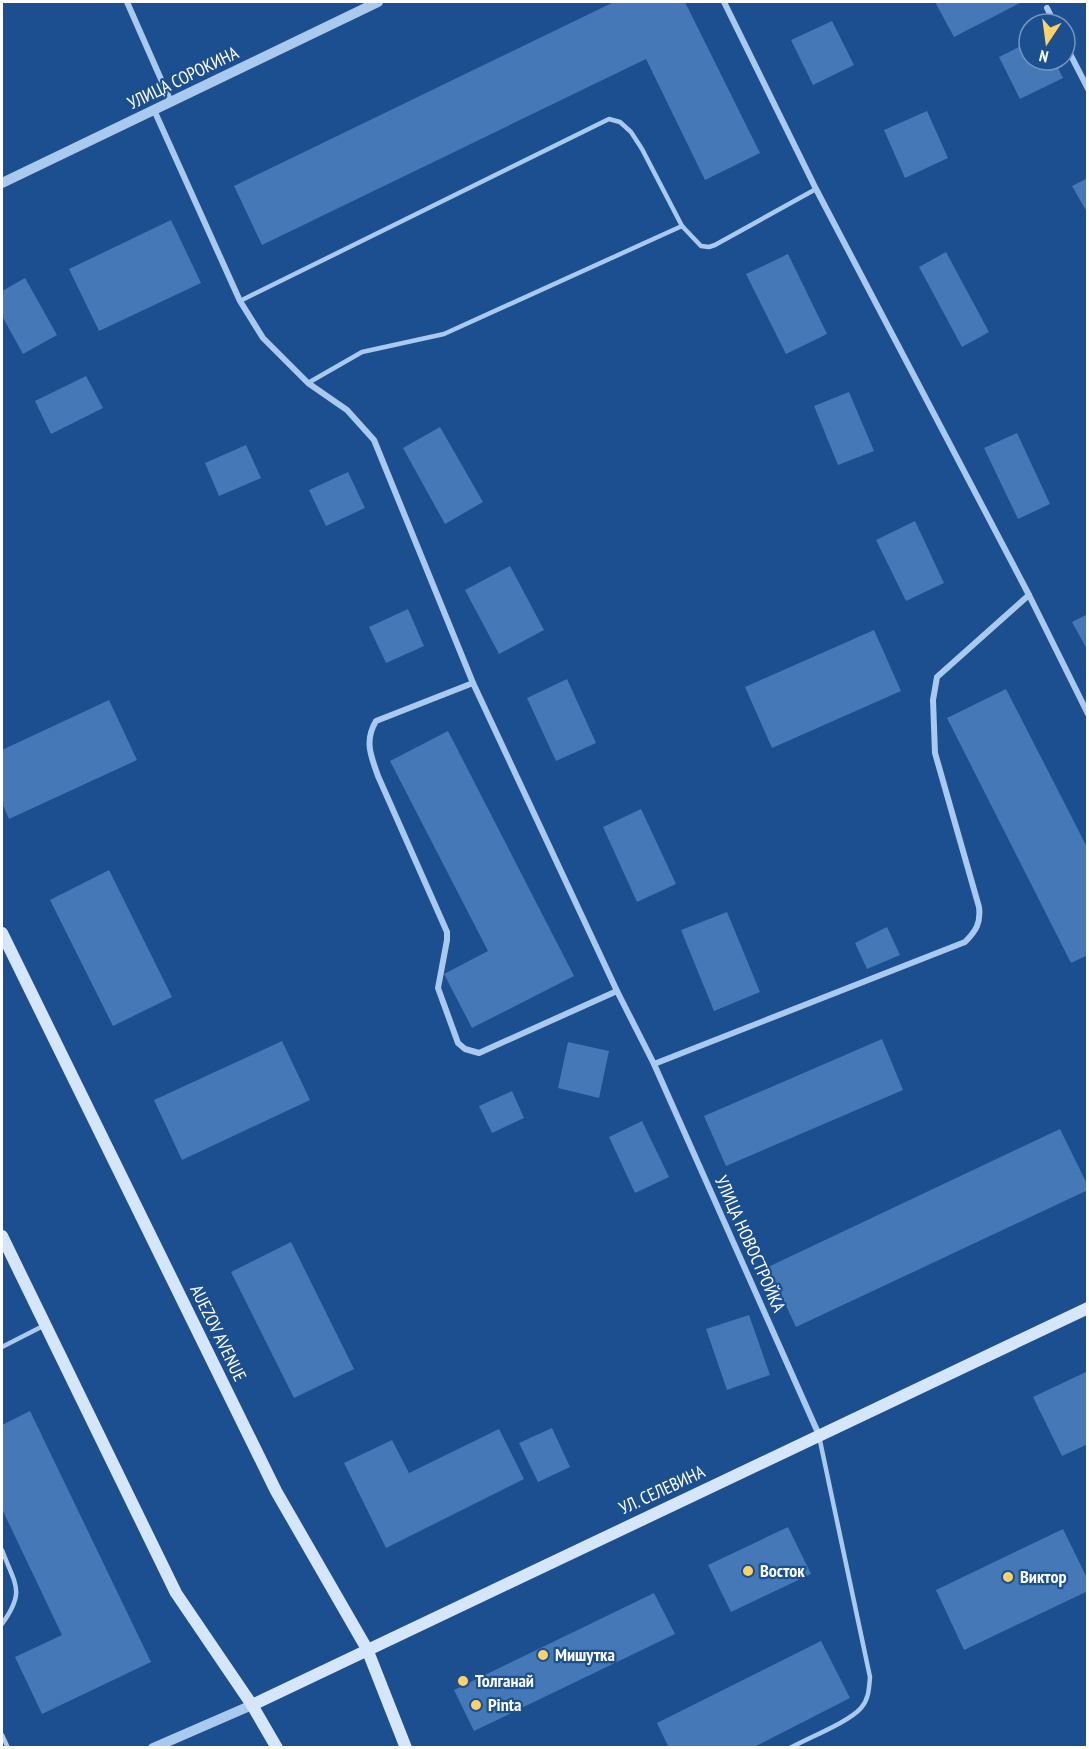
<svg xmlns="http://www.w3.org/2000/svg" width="1089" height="1749" font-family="'PT Sans Narrow',sans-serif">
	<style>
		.building { fill: #4478b7 }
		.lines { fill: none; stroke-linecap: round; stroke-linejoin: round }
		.service { stroke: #a9c9ee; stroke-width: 4.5 }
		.minor { stroke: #a9c9ee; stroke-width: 6 }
		.tertiary { stroke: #a9c9ee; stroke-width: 10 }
		.secondary { stroke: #d6e6fa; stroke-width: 12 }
		.poi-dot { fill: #ffd166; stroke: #1b4f8f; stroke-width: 2 }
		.labels { text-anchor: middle; stroke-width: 4.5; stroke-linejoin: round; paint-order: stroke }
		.street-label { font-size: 18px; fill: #fff; stroke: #1b4f8f }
		.poi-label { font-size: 18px; font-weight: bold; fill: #fff; stroke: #1b4f8f; text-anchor: start }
	</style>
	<rect width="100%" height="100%" fill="#1b4f8f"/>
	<g class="building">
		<polygon points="614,2 685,2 760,153 705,180 646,59 262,245 234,186"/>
		<polygon points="935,2 1022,2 954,37"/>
		<polygon points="832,21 854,65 813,85 791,40"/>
		<polygon points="1029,42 1029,60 1054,60 1063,78 1020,99 999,57"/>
		<polygon points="927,111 948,158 905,178 884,130"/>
		<polygon points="1088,178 1088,214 1072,186"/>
		<polygon points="171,220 201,283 99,331 69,269"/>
		<polygon points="946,252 989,332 962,347 919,267"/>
		<polygon points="788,254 827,334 786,354 746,274"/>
		<polygon points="25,278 57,335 23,354 2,316 2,291"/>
		<polygon points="86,376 103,408 51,434 35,401"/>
		<polygon points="849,392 874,451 838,465 814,406"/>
		<polygon points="440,427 483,502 445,524 403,448"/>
		<polygon points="1017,433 1050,504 1018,519 984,448"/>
		<polygon points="246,445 261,478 219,496 205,463"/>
		<polygon points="348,472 365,508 326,526 309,490"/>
		<polygon points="915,521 944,583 906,601 876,540"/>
		<polygon points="510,566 544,630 499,654 465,590"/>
		<polygon points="408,609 424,646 386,663 369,627"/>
		<polygon points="1088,614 1088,651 1072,622"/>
		<polygon points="874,630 901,691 772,748 745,687"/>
		<polygon points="567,679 596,743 556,761 527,698"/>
		<polygon points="1006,689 1088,849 1088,955 1071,963 947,718"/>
		<polygon points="109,700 137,760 9,819 2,803 2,750"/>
		<polygon points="448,731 574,976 472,1028 444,974 488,951 390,761"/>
		<polygon points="641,809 676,884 637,902 603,827"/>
		<polygon points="109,870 172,997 113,1026 50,900"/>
		<polygon points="727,912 760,992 714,1011 681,930"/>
		<polygon points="887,927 900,955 867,969 855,943"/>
		<polygon points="882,1039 903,1090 726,1166 704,1116"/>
		<polygon points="282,1041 310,1100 182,1160 154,1100"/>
		<polygon points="568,1042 609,1051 599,1098 558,1088"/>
		<polygon points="512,1091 524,1118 492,1133 479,1106"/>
		<polygon points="642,1121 669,1177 635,1193 609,1137"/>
		<polygon points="1060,1129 1088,1186 1088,1190 796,1327 768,1267"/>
		<polygon points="291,1242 354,1369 294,1398 231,1272"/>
		<polygon points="749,1315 770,1375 727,1390 706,1329"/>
		<polygon points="1088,1371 1088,1444 1062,1456 1033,1397"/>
		<polygon points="30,1411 151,1662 42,1714 15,1657 62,1635 2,1509 2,1425"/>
		<polygon points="552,1428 570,1467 538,1482 519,1443"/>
		<polygon points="499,1429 524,1479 386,1548 344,1463 392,1440 409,1473"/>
		<polygon points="788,1527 811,1574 731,1612 708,1565"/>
		<polygon points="1063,1529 1088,1580 1088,1591 964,1650 936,1590"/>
		<polygon points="654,1593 675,1634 474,1731 454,1690"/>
		<polygon points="821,1641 850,1698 752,1748 669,1748 657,1723"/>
	</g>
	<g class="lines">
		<g class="service">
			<polyline points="240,301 609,119 620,122 631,132 642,149 682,226 701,246 709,247 715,245 816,189"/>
			<polyline points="308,383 362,352 444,334 682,226"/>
			<polyline points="2,1347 45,1325"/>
			<path d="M2,1550C15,1585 26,1591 2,1624"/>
			<polyline points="2,1735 8,1748"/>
			<path d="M790,1748C808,1738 849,1722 861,1708C869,1699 869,1688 870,1677L819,1436"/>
		</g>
		<g class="minor">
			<polyline points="127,2 171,102"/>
			<polyline points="724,2 816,189 1029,595 1088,714"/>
			<polyline points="1047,8 1055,24"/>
			<polyline points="1065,44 1088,89"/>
			<polyline points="154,110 240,301 263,338 308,383 347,410 374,440 473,683 617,991 654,1064 819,1435"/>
			<path d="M473,683L376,721C364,741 371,756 378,776L447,932V940L438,988L458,1043L465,1049L479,1053L617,991"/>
			<path d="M654,1064L965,942C976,931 981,923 979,907L935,753L933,700L937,677L1029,595"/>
		</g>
		<g class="tertiary">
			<polyline points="2,183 378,2"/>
			<polyline points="153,1748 252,1705"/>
		</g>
		<g class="secondary">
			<polyline points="2,933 276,1491 367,1649 406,1748"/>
			<polyline points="2,1236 176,1593 252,1705 277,1748"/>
			<polyline points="252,1705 1088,1308"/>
		</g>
	</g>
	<g class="poi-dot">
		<circle cx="748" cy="1571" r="6"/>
		<circle cx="1008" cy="1577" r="6"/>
		<circle cx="543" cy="1655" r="6"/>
		<circle cx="463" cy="1681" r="6"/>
		<circle cx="476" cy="1705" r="6"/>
	</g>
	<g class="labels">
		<g class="street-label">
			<text transform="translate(183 78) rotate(-26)" y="6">УЛИЦА СОРОКИНА</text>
			<text transform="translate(750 1244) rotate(66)" y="6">УЛИЦА НОВОСТРОЙКА</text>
			<text transform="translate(218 1333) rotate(64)" y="6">AUEZOV AVENUE</text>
			<text transform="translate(662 1490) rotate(-25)" y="6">УЛ. СЕЛЕВИНА</text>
		</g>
		<g class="poi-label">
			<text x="760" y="1577">Восток</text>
			<text x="1020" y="1583">Виктор</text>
			<text x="555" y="1661">Мишутка</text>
			<text x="475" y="1687">Толганай</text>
			<text x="488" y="1711">Pinta</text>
		</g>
	</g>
	<rect width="1089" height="1749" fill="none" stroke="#ffffff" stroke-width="6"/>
	<g transform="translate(1047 42) rotate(193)"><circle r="28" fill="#1b4f8f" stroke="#7695bc" stroke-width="1.5"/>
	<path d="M0-4.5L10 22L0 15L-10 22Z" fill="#ffd166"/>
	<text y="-9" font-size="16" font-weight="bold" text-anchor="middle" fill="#ffffff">N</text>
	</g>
</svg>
